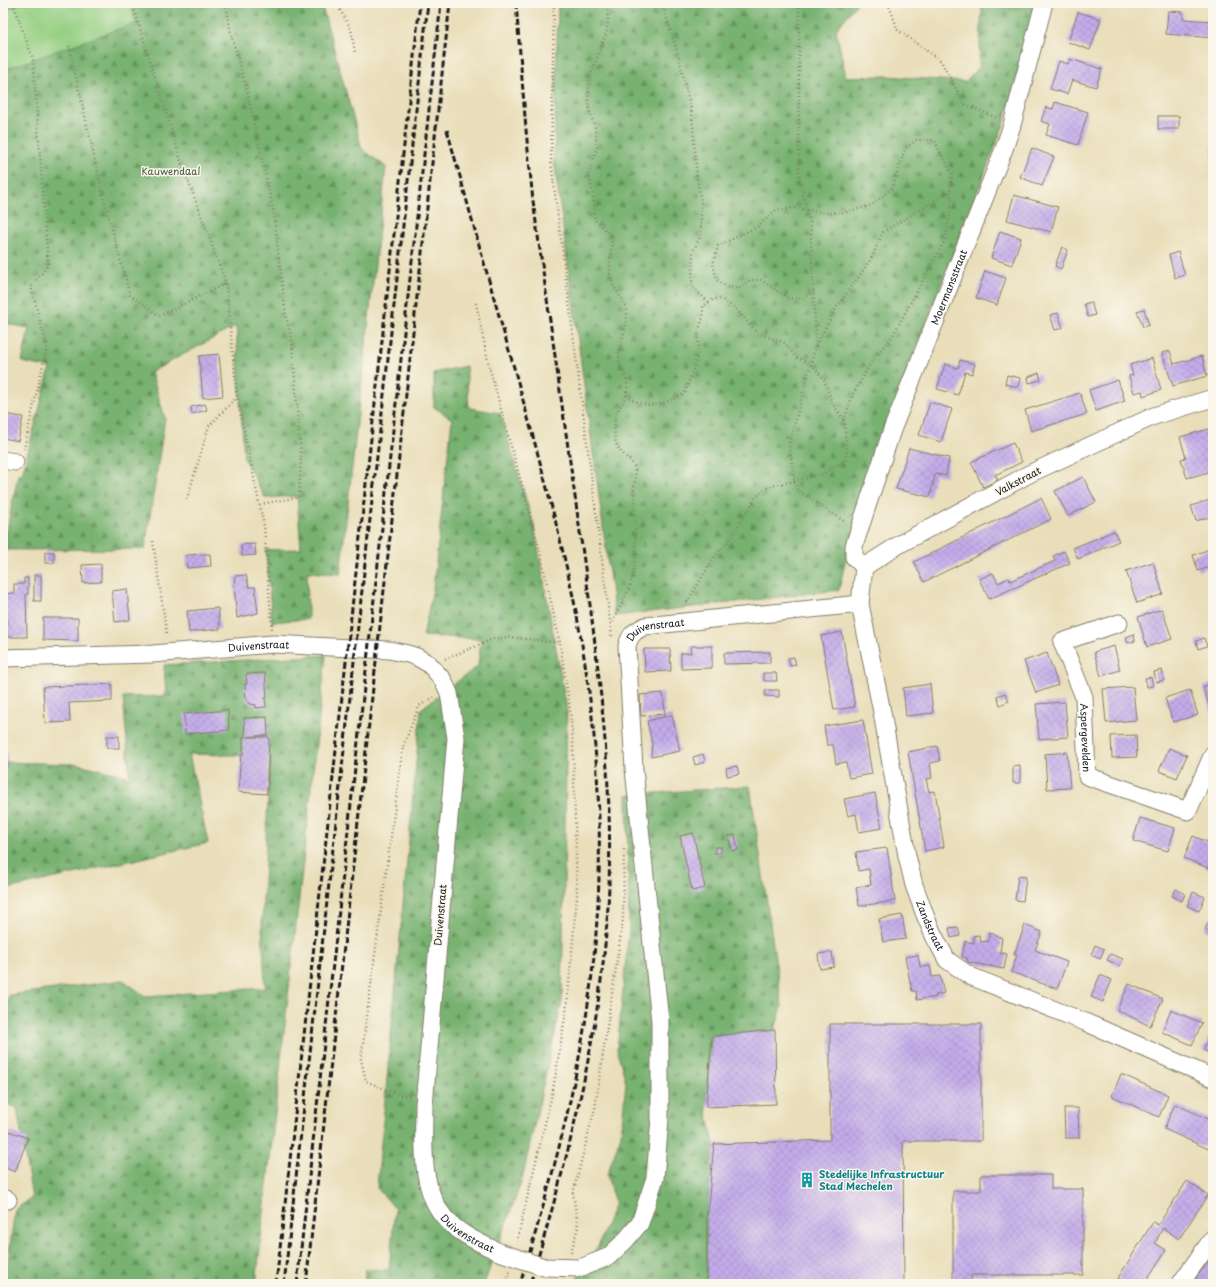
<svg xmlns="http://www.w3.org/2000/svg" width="1216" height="1287" font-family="'Playpen Sans',sans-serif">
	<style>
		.forest { fill: url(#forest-firs); stroke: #4a6746 }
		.garden { fill: #95cf83; stroke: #587650 }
		.building { fill: url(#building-cross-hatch) }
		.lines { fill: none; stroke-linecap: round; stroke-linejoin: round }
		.street-casing { stroke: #827d6a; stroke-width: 19 }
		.path { stroke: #827d6a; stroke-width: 2.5; stroke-dasharray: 1 3; stroke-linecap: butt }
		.street { stroke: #fff; stroke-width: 17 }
		.rail { stroke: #1c1c1c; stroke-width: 3; stroke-dasharray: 6 3; stroke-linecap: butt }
		.street-bridge-casing { stroke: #827d6a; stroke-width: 19; stroke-linecap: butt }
		.street-bridge { stroke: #fff; stroke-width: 17 }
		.labels { text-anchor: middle; stroke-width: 3; stroke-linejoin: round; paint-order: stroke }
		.park-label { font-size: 10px; fill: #465b40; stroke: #fbf7ec }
		.street-label { font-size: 10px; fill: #1c1c1c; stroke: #fbf7ec }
		.culture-label { font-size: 10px; font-weight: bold; fill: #0d838f; stroke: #fbf7ec; text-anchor: start }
	</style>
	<defs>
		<pattern id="forest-firs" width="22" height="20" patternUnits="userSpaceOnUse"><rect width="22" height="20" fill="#78b271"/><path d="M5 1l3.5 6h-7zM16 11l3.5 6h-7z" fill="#62905c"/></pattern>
		<pattern id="building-cross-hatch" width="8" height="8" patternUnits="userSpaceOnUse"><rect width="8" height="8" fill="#c3acea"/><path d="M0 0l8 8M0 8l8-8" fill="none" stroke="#a793c8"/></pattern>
	</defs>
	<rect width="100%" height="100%" fill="#fbf7ec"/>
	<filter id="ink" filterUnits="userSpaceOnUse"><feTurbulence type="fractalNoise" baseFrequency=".025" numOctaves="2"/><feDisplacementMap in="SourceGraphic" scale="8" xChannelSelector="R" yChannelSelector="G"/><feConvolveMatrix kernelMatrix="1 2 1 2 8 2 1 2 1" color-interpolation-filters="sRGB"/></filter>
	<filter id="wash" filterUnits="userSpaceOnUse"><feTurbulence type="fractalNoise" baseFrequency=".012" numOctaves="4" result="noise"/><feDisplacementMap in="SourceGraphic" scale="16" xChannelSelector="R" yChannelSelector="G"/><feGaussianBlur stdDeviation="0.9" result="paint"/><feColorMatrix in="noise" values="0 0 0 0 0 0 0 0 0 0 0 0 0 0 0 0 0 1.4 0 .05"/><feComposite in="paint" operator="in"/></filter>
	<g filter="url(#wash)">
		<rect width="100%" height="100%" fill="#e9deb9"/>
		<g class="forest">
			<polygon points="3,3 321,3 362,149 386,167 340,574 307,572 308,619 272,622 266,550 301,549 297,496 265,498 244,458 236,326 151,372 165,418 145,549 3,550 18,475 22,474 50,368 22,362 29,328 3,323"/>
			<polygon points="558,3 857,3 836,30 846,77 888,76 966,82 979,66 982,3 1036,3 1004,124 914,353 847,553 839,590 615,616 554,161"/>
			<polygon points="466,366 469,408 500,413 534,526 567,710 562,1001 522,1180 484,1284 364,1284 365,1269 389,1270 395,1208 377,1188 421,709 478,666 481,639 423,636 433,589 452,419 434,407 434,373"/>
			<polygon points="326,655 256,1284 5,1284 15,1209 32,1198 17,1108 3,1103 3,1022 9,995 123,980 145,996 265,988 262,923 270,756 189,754 208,843 3,890 3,762 78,764 130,777 123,697 166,696 164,665"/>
			<polygon points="750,786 782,1006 775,1030 712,1036 706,1107 714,1144 707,1216 707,1284 573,1284 599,1244 615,1203 607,1175 621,1135 626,1082 617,1050 629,929 627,795"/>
		</g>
		<polygon class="garden" points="22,3 130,3 136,23 3,70 3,11"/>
		<g id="blocks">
			<g class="building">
				<polygon points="1168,11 1183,12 1183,19 1213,21 1213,38 1166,34"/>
				<polygon points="1078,12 1101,19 1090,50 1068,42"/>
				<polygon points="1070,59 1102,69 1096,87 1072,80 1067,94 1050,89 1059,61 1068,64"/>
				<polygon points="1055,102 1088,112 1078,145 1046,135 1050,124 1041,121 1046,107 1053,109"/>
				<rect x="1158" y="116" width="21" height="13"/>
				<rect x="1212" y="146" width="1" height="30"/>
				<polygon points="1032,148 1054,157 1042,186 1020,177"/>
				<polygon points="1014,195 1058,207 1051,232 1007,220"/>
				<polygon points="1000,231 1021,238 1012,265 991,258"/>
				<polygon points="1062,247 1068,250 1061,269 1055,266"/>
				<polygon points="1178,252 1185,275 1175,278 1169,255"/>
				<polygon points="985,271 1006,278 997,305 976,298"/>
				<polygon points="1091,302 1095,315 1088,317 1084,304"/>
				<polygon points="1144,309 1149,325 1143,327 1137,311"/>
				<polygon points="1058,313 1063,328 1055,330 1050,315"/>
				<polygon points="1170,351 1174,364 1202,356 1207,376 1173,386 1162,353"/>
				<polygon points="219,354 223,396 203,398 199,356"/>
				<polygon points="1152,358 1161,390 1143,396 1142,391 1134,393 1129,376 1133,375 1130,365"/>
				<polygon points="960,360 975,364 972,374 965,372 958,395 937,389 945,364 958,368"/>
				<polygon points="1039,373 1041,380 1029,383 1028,377"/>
				<polygon points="1007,375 1020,378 1018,387 1005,384"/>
				<polygon points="1118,380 1125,401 1096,411 1089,390"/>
				<polygon points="1080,393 1087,414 1031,431 1025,410"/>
				<polygon points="930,402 952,409 941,442 919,435"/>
				<polygon points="205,404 207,410 192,414 191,407"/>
				<polygon points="3,414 23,417 18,441 3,438"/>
				<polygon points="1213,428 1213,471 1187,478 1181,459 1186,458 1180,437"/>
				<polygon points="1013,443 1022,462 995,475 998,480 983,487 971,462"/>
				<polygon points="909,448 949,458 946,476 935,474 930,497 896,489"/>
				<polygon points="1083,477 1096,502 1068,516 1055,491"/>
				<polygon points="1041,498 1051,519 924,582 914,562"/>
				<polygon points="1213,499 1213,516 1196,521 1191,506"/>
				<polygon points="1114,531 1119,541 1078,559 1073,548"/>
				<polygon points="255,544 256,555 242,556 241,545"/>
				<polygon points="1213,548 1213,566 1198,571 1193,555"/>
				<polygon points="1064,551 1070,563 989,599 979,579 993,573 998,583 1009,578 1010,581 1055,561 1053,556"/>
				<rect x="45" y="552" width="9" height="11"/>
				<polygon points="210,554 211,566 187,568 186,555"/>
				<polygon points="1153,562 1163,594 1137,603 1126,571"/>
				<polygon points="101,564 101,582 83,583 82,565"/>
				<rect x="34" y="575" width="7" height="26"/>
				<polygon points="246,575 249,587 255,587 258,613 237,618 234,585 235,576"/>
				<polygon points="24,578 28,578 28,594 26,594 27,637 7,637 6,605 3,606 3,594 14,593 14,584 24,584"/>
				<polygon points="127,589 130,620 115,622 112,591"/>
				<polygon points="218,608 220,629 189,632 187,611"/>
				<polygon points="1162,609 1172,639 1147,647 1138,617"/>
				<polygon points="43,618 78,618 78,641 43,640"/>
				<polygon points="842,632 855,707 834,710 821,636"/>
				<polygon points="1134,634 1135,641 1128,643 1126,637"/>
				<polygon points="1204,638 1207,646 1198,649 1196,641"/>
				<polygon points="690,646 712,646 712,668 681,669 681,653 691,653"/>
				<polygon points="1114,646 1120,670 1101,676 1094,652"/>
				<polygon points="644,649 670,649 671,671 645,672"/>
				<polygon points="770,652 770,663 724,664 724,653"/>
				<polygon points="1047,653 1058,685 1036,693 1024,661"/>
				<polygon points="794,657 796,665 790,666 788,658"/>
				<polygon points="1162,670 1164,680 1156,682 1154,672"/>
				<polygon points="265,673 267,698 265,698 266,707 256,708 256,705 250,704 246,699 245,684 247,684 246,674"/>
				<polygon points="763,673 776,673 777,681 764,681"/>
				<polygon points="1151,677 1153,686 1147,687 1145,678"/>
				<polygon points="1213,683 1213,718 1203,687"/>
				<polygon points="112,684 112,701 69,703 70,722 45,723 43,687"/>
				<polygon points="930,684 933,713 906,716 903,688"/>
				<polygon points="1133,687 1136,720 1106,723 1103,689"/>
				<polygon points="765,690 779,690 779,697 765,696"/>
				<polygon points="1190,690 1198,715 1173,722 1165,698"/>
				<polygon points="663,693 665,714 641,716 640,695"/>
				<polygon points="1005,693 1009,701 1000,705 997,696"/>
				<polygon points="1065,702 1068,737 1039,739 1036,704"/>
				<polygon points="228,710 229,730 185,734 184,714"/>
				<polygon points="672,715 680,751 651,757 652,743 647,721"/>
				<polygon points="267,717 268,735 247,737 269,737 267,794 238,792 241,755 243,755 243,737 245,737 244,718"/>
				<polygon points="863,720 872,774 849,778 846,762 836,764 833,745 827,745 824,726"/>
				<polygon points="1136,735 1137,757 1112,758 1111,736"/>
				<rect x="107" y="736" width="12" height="12"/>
				<polygon points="937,746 940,761 930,763 932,778 926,779 929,792 935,791 944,847 925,851 908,752"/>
				<polygon points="1169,748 1187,755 1177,778 1159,771"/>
				<rect x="3" y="750" width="4" height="12"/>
				<polygon points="1067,752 1070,788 1047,789 1045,754"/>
				<polygon points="703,754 705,762 695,765 693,757"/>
				<polygon points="1020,765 1020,783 1013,783 1013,766"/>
				<polygon points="737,766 739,774 727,776 726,768"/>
				<polygon points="875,793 882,828 859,832 856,814 848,816 844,799"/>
				<polygon points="1140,818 1175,828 1168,851 1133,841"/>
				<polygon points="693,833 705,888 692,891 680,836"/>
				<polygon points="735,835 738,850 732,851 728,836"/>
				<polygon points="1193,836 1213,844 1213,870 1184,858"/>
				<rect x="715" y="847" width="6" height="6"/>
				<polygon points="887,848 895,901 859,906 856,887 871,885 869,869 858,871 856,852"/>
				<polygon points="1018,876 1026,877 1023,901 1015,900"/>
				<polygon points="1176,889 1185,894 1182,901 1172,896"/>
				<polygon points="1193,892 1205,897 1199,911 1187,906"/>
				<polygon points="902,915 906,939 883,942 879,919"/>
				<polygon points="1210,919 1213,921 1213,933 1205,929"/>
				<polygon points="1025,925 1042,932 1035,950 1067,962 1057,989 1011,972 1017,955 1014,955"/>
				<polygon points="958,927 960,936 951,938 949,928"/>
				<polygon points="989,932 1002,938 1000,953 1007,954 1004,969 968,962 967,958 962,957 965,941 974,943 973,936 979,935 981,942 989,941"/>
				<polygon points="1095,945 1104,949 1100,959 1091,955"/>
				<polygon points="832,952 834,967 820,969 818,954"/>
				<polygon points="1110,954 1123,959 1120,966 1107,960"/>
				<polygon points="918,955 920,967 930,966 932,977 940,976 944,993 936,995 936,997 917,1000 916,991 912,991 905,957"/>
				<polygon points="1100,975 1112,980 1103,1002 1091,997"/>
				<polygon points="1129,984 1163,999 1150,1026 1117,1010"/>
				<polygon points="1171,1010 1202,1023 1192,1045 1162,1032"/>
				<polygon points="830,1024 981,1024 981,1141 903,1141 904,1284 707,1284 707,1216 714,1144 830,1140"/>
				<polygon points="1213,1027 1213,1054 1203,1050"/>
				<polygon points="775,1030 776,1104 706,1107 712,1036"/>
				<polygon points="1121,1074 1168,1095 1159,1117 1112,1096"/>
				<polygon points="1175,1104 1213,1121 1213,1151 1164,1129"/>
				<polygon points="1064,1108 1078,1108 1079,1138 1065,1138"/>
				<polygon points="9,1131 28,1138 15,1172 3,1167 3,1146"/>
				<polygon points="981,1175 1051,1175 1051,1189 1083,1189 1083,1275 971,1275 971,1284 953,1284 953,1191 981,1191"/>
				<polygon points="1187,1181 1208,1195 1179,1239 1163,1228 1155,1243 1166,1250 1144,1284 1128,1284 1118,1278 1153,1222 1158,1225"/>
				<polygon points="1213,1255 1213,1284 1192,1284 1209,1260"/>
			</g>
		</g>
	</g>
	<g filter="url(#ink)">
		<use href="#blocks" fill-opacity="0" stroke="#827d6a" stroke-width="1"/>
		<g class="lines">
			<g class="street-casing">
				<g id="street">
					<path id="s1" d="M1213,398L1154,416L1029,474L900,544L864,567L860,604L882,712L907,856L914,885L925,915L934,936L947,960L970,976L1085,1022L1213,1078"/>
					<polyline points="3,460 15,462"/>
					<path id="s2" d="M864,567L854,557V546L892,430L1004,149L1012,125L1044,3"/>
					<path id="s3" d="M1119,623L1062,642L1084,697L1087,776L1188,811L1213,754"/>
					<path id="s4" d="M3,658L153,654L273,644L389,650L408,654L417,657L429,664L443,680L449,693L456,738L424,1105C424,1142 419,1188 445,1218C459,1234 480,1243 499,1252"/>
					<polyline points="3,1198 8,1200"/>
					<path id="s5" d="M544,1267L580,1268L608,1257L625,1241L640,1223L655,1178L660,1119V1022L634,769L627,646C630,634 635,631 645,626L860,604"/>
					<polyline points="1180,1284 1213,1238"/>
				</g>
			</g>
			<g class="path">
				<polyline points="13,3 33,59 48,265 31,287 47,346 24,449"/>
				<polyline points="132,3 182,164 226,283 237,398 264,526 272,629"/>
				<polyline points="226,3 231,34 246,87 273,209 286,316 292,341 301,457 299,497 261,504"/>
				<polyline points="336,3 351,29 355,53"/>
				<polyline points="554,3 551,162 612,637"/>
				<path d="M606,3L608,18L607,31L590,77L588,97L590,113L595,126L597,147L589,174L595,207L594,213L595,220L612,236C612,248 608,268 611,278C614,293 628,301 627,316C626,331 618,346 619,361C620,371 629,379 627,390C626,399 621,404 617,412C614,419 614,430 615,438C617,455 632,458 635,468C637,477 633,485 634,494C635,523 639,561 629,588C624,600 617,612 612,623"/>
				<polyline points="662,3 678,54 692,114 697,178 701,201 701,235 693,251 692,287 709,302"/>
				<polyline points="799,3 799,176 810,222 816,345 789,444 796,489 845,522"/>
				<polyline points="888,3 898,30 941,61 964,104 997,118"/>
				<polyline points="69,46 104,200 130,295 160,316 226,283"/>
				<polyline points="814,292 802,299 788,298 761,280 750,280 739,288 727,287 717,280 713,264 718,246 759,226 776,210 796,208 828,213 847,212 872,205 892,188 905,149 916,140 934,140 952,174 950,191 883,232 871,259 837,307 816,345"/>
				<polyline points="476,303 489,366 539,547 560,643"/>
				<path d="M626,395C647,412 664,404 685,393L698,355V333L703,317V306L714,299H721L734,307L757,333L785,343L796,357L811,364L824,379L832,403L844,420"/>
				<polyline points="187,499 209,426 236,398"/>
				<polyline points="153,541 167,636"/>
				<polyline points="687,602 715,556 731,538 756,497 768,487 823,474 845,460 847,453 844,420 853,394 874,358 893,335 946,238 952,201 950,191"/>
				<polyline points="445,659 493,639 509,637 560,643 570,709 573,744 577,896 567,1005 553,1090 517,1241"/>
				<polyline points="409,1095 399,1095 366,1081 361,1059 403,747 419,706 434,697"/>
				<polyline points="571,1252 578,1227 573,1193 595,1108 623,920 624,847"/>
				<polyline points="506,1284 510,1271"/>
			</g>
			<use href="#street" class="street"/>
			<g class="rail">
				<path d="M516,3L526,130L533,201C548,306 563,412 578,518C595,640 613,761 609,885C604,1022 570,1153 530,1284"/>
				<path d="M447,130C469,208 490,286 513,364C535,444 558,524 575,606C595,708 604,814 597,919C589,1045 557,1164 520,1284"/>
				<polyline points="276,1284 420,3"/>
				<polyline points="284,1284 428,3"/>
				<polyline points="297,1284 441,3"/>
				<polyline points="306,1284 450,3"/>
			</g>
			<g class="street-bridge-casing">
				<polyline id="street-bridge" points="499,1252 544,1267"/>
			</g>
			<use href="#street-bridge" class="street-bridge"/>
		</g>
	</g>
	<defs>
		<g id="building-bare" transform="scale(1.2)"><path d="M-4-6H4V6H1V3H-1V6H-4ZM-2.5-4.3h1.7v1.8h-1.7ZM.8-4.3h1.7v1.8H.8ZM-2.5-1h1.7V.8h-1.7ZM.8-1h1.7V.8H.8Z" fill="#0f9aa8" stroke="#fbf7ec" stroke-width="2.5" paint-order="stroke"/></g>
	</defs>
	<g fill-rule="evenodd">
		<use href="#building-bare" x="807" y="1180"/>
	</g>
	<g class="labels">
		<g class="park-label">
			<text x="171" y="175">Kauwendaal</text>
		</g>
		<g class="street-label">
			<text dy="4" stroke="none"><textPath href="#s2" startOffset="301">Moermansstraat</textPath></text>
			<text transform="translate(1018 481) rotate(-28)" y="4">Valkstraat</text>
			<text dy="4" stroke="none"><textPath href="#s5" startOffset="731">Duivenstraat</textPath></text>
			<text dy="4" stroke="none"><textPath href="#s4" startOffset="256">Duivenstraat</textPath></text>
			<text dy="4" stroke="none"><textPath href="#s3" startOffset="160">Aspergevelden</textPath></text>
			<text transform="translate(440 915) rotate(-85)" y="4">Duivenstraat</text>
			<text dy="4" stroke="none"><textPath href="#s1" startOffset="756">Zandstraat</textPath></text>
			<text dy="4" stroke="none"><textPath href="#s4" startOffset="1024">Duivenstraat</textPath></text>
		</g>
		<g class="culture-label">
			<text x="819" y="1178">Stedelijke Infrastructuur<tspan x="819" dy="12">Stad Mechelen</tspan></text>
		</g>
	</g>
	<rect width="1216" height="1287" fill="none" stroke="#fbf7ec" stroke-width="16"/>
</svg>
